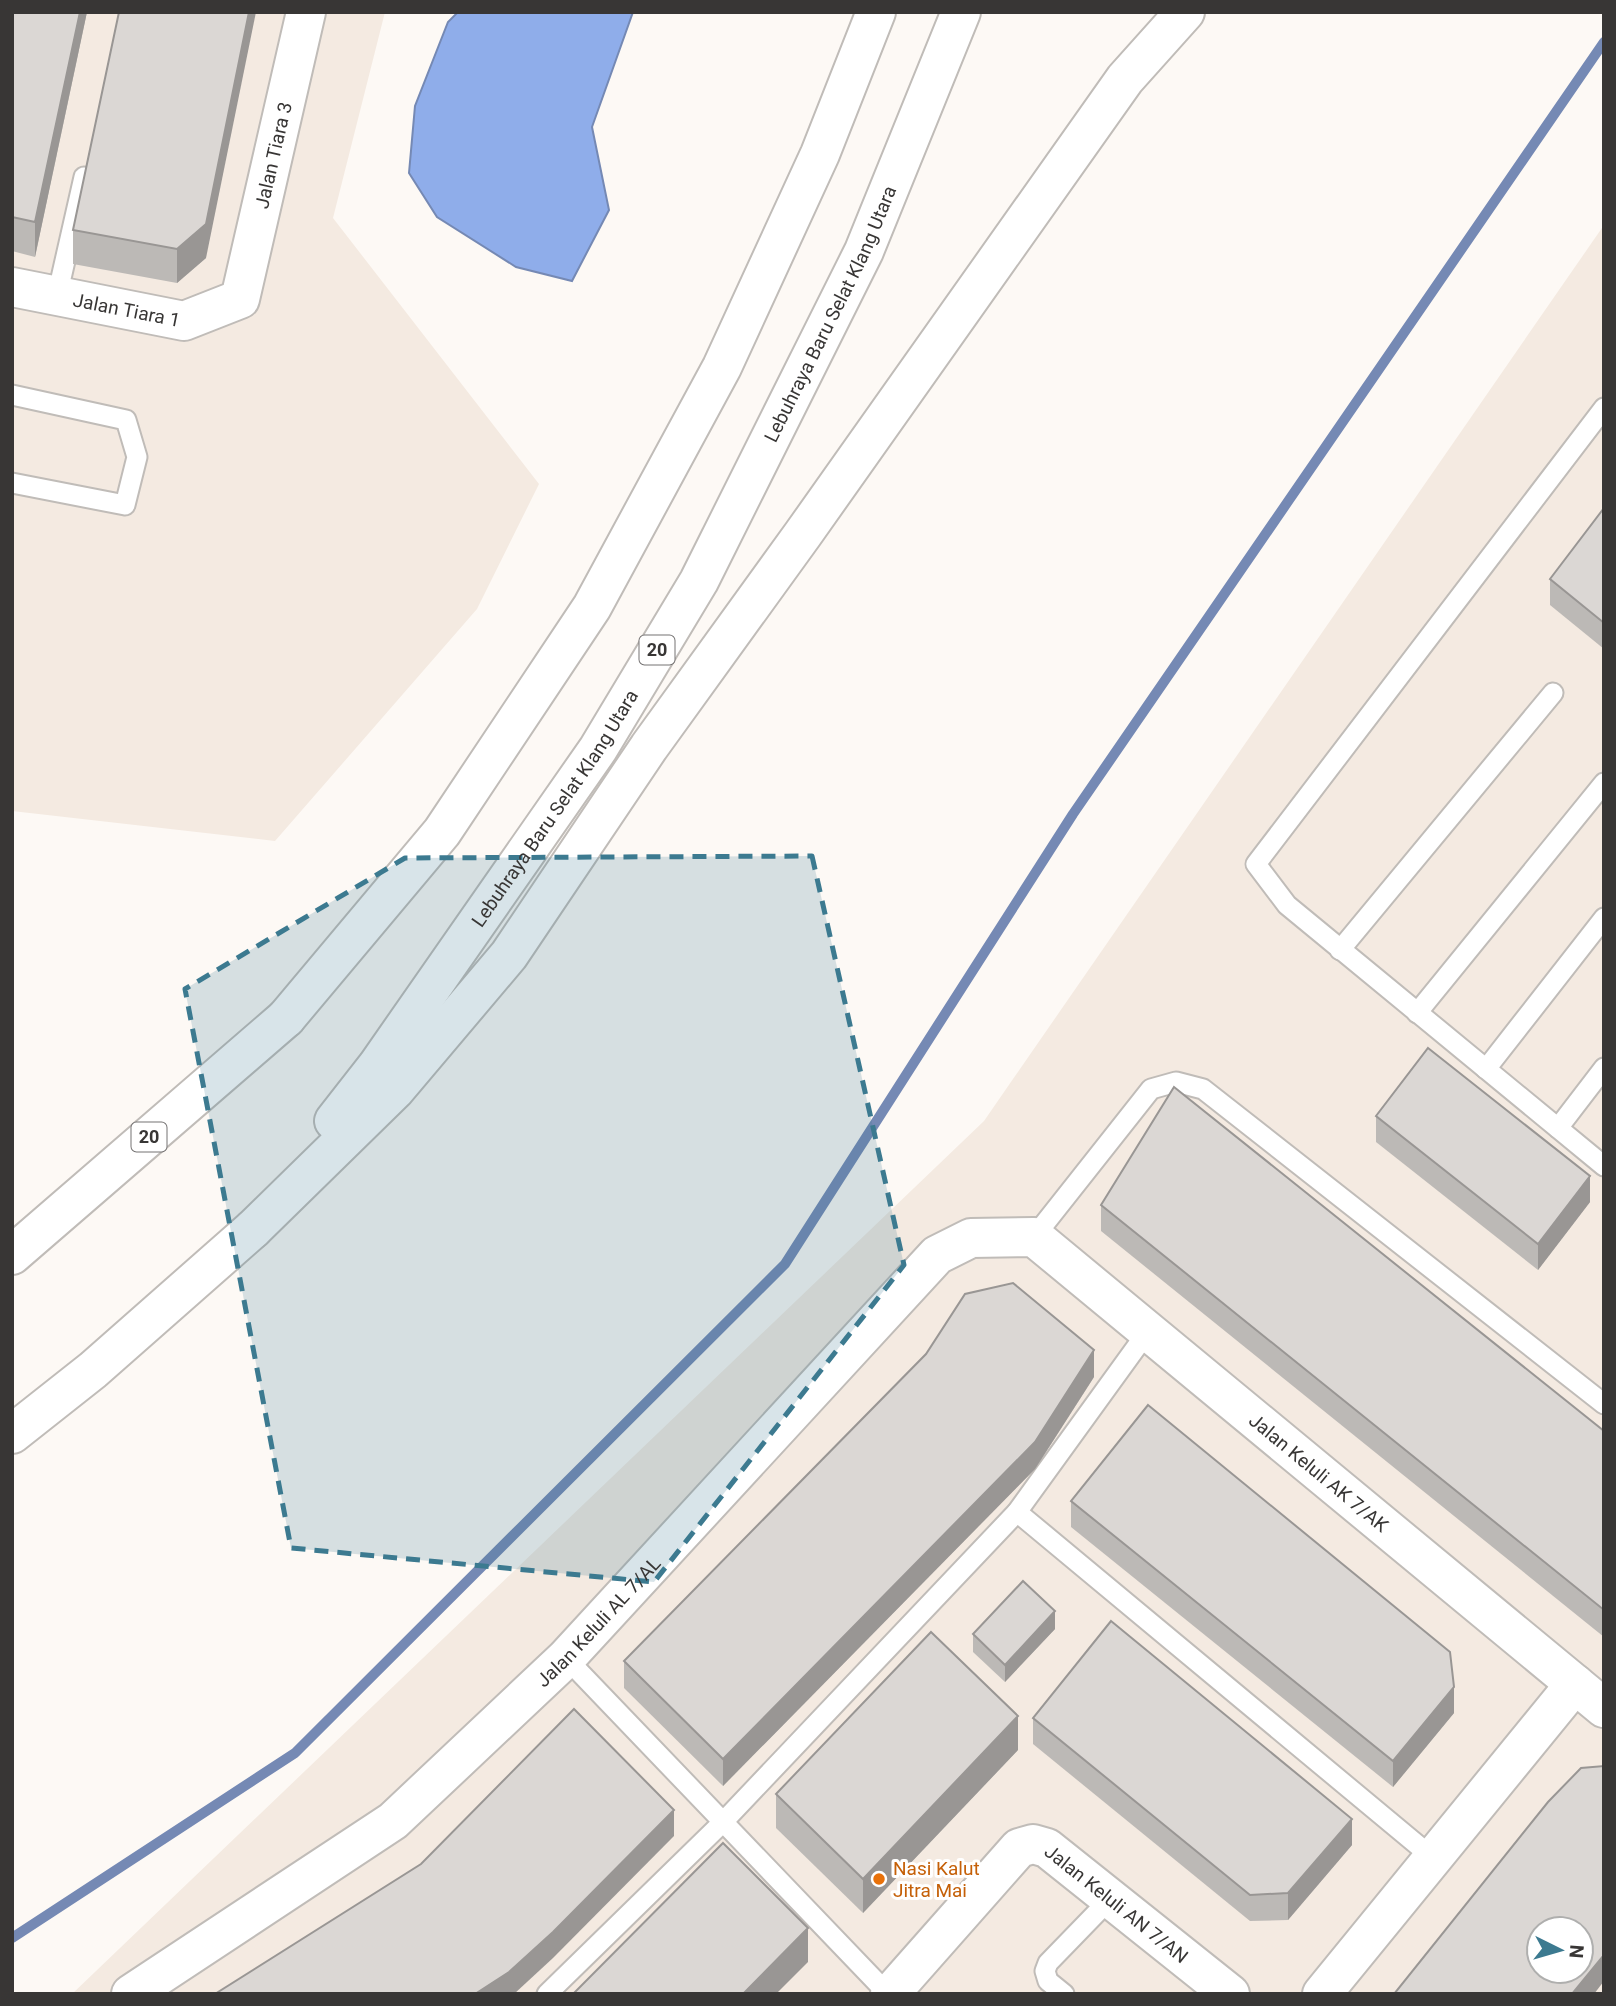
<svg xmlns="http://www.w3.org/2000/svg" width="1616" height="2006" font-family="Roboto,sans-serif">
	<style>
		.built { fill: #f4eae1; fill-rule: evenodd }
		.water { fill: #8fadea; stroke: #7589b4; stroke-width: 2 }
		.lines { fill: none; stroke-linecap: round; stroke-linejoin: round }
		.stream { stroke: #7589b4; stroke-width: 10 }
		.service-casing { stroke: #c0bcb8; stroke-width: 23 }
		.minor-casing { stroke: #c0bcb8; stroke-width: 42 }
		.trunk-casing { stroke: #c0bcb8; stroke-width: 42 }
		.motorway-casing { stroke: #c0bcb8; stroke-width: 42 }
		.service { stroke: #fff; stroke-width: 19 }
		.minor { stroke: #fff; stroke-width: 38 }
		.trunk { stroke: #fff; stroke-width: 38 }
		.motorway { stroke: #fff; stroke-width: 38 }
		.wall { fill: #bcb9b6 }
		.shaded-wall { fill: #999694 }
		.building { fill: #dbd7d4; stroke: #999694; stroke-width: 2; fill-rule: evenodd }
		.marked { fill: #3c7a90; fill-opacity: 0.2; stroke: #3c7a90; stroke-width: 5; stroke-dasharray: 14 9; stroke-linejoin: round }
		.food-dot { fill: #e8710a; stroke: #fff; stroke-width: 2.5 }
		.labels { text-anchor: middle; stroke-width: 6; stroke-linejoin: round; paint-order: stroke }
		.shield { fill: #fff; stroke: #747272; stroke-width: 2 }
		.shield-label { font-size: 18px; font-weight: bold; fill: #383635 }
		.street-label { font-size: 19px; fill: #383635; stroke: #fff }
		.food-label { font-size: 19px; fill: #c56008; stroke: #fff; text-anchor: start }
	</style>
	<rect width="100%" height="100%" fill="#fdf9f5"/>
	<g class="built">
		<polygon points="12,12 385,12 333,218 539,484 477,609 275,841 12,811"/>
		<path d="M1604,225V1994H72L984,1121ZM1539,1929H1581V1971H1539Z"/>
	</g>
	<polygon class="water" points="458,12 633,12 592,127 609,210 572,281 516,267 437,217 409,173 415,106 448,22"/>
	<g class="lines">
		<polyline class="stream" points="12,1938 295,1753 785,1264 1073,814 1604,42"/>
		<g class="service-casing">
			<g id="service">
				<polyline points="57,296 84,177"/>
				<polyline points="12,395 126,420 137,457 125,505 12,483"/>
				<polyline points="1604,408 1256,864 1287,905 1604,1166"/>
				<polyline points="1340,950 1553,693"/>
				<polyline points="1417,1013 1604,783"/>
				<polyline points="1486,1069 1604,918"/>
				<polyline points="1558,1128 1604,1068"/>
				<polyline points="1034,1237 1151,1089 1176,1082 1203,1089 1604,1404"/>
				<polyline points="1017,1512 1432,1857"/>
				<polyline points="566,1658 888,1994"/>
				<polyline points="547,1994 723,1822 1017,1512 1148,1331"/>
				<polyline points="1064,1994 1048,1981 1045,1971 1048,1963 1111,1898"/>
			</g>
		</g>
		<g class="minor-casing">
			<g id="minor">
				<path id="s1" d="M12,287L184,321L240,299L306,12"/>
				<path id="s2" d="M131,1994L393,1821L566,1658L937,1255L971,1238L1034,1237L1604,1708"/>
				<path id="s3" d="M890,1994L1019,1848L1033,1844L1047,1848L1230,1994"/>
				<polyline points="1322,1994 1575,1684"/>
			</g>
		</g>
		<g class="trunk-casing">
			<g id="trunk">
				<polyline points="12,1255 286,1018"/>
				<polyline points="12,1434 93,1370 253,1229"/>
			</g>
		</g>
		<g class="motorway-casing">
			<g id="motorway">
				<polyline points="286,1018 442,832 592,607 722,367 820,154 876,12"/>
				<path id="s4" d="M334,1121L377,1066L598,749L699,581L864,251L961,12"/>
				<polyline points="253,1229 395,1090 509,955 649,747 803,534 1125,79 1185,12"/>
			</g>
		</g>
		<use href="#service" class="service"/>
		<use href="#minor" class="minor"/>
		<use href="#trunk" class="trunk"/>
		<use href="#motorway" class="motorway"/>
	</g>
	<g class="wall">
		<polygon points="12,12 87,12 35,257 12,251"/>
		<polygon points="119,12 206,258 177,283 73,264 73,230"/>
		<polygon points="1604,508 1604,649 1550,605 1550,579"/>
		<polygon points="1376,1116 1590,1202 1538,1270 1376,1142"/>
		<polygon points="1101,1205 1604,1431 1604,1637 1101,1231"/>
		<polygon points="1094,1377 1035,1469 723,1786 624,1688 624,1661"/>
		<polygon points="1071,1501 1454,1713 1393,1787 1071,1527"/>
		<polygon points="1055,1629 1005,1682 973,1652 973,1634"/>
		<polygon points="1033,1718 1352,1845 1288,1920 1250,1921 1033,1744"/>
		<polygon points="1018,1750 863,1913 776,1828 776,1794"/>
	</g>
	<g class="shaded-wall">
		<polygon points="80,12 87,12 35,257 35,222"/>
		<polygon points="249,12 256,12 206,258 177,283 177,249"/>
		<polygon points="1590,1176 1590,1202 1538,1270 1538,1244"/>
		<polygon points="1094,1350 1094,1377 1035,1469 723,1786 723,1759"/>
		<polygon points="1055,1611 1055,1629 1005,1682 1005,1665"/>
		<polygon points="1454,1687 1454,1713 1393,1787 1393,1761"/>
		<polygon points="1018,1716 1018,1750 863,1913 863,1879"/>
		<polygon points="674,1810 674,1836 553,1958 514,1994 475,1994"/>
		<polygon points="1352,1819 1352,1845 1288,1920 1288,1893"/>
		<polygon points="808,1928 808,1962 776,1994 743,1994"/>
		<polygon points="1604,1955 1604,1981 1594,1994 1572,1994"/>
	</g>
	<g class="building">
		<polygon points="12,12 80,12 35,222 12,217"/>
		<polygon points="119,12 249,12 206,224 177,249 73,230"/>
		<polygon points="1604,508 1604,623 1550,579"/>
		<polygon points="1428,1048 1590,1176 1538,1244 1376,1116"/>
		<polygon points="1174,1087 1604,1431 1604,1610 1101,1205"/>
		<polygon points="1013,1283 1094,1350 1035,1442 723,1759 624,1661 926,1354 965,1294"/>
		<polygon points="1148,1405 1450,1652 1454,1687 1393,1761 1071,1501"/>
		<polygon points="1023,1581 1055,1611 1005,1665 973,1634"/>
		<polygon points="1111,1621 1352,1819 1288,1893 1250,1895 1033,1718"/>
		<polygon points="931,1632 1018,1716 863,1879 776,1794"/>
		<polygon points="574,1709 674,1810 553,1932 509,1972 475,1994 215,1994 421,1864"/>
		<path d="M1604,1766V1955L1572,1994H1394L1548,1802L1581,1768ZM1539,1929H1581V1971H1539Z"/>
		<polygon points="723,1843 808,1928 743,1994 573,1994"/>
	</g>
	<path class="marked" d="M812,856L904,1265L654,1582L291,1548L185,989L405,858Z"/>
	<circle class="food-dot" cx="879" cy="1879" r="7"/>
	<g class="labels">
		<g class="shield">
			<rect x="639.5" y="635.5" width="35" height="29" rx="5"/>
			<rect x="131.5" y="1122.5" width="35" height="29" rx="5"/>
		</g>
		<g class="shield-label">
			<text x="657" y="656">20</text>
			<text x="149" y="1143">20</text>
		</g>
		<g class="street-label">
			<text dy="7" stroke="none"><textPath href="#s1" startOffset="383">Jalan Tiara 3</textPath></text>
			<text dy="7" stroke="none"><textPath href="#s1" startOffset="117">Jalan Tiara 1</textPath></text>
			<text dy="7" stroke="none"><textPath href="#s4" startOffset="950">Lebuhraya Baru Selat Klang Utara</textPath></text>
			<text dy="7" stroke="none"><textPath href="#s4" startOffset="383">Lebuhraya Baru Selat Klang Utara</textPath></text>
			<text dy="7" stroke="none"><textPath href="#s2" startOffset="1570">Jalan Keluli AK 7/AK</textPath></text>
			<text dy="7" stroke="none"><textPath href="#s2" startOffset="600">Jalan Keluli AL 7/AL</textPath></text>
			<text dy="7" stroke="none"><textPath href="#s3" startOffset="313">Jalan Keluli AN 7/AN</textPath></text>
		</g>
		<g class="food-label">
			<text x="893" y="1875">Nasi Kalut<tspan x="893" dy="22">Jitra Mai</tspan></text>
		</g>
	</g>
	<rect width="1616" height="2006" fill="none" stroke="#383635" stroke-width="28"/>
	<g transform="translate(1560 1950) rotate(95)"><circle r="33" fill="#ffffff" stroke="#afafae" stroke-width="2"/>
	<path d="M0-5L12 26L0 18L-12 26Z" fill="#3c7a90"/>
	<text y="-10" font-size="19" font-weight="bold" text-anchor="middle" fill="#383635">N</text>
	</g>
</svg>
